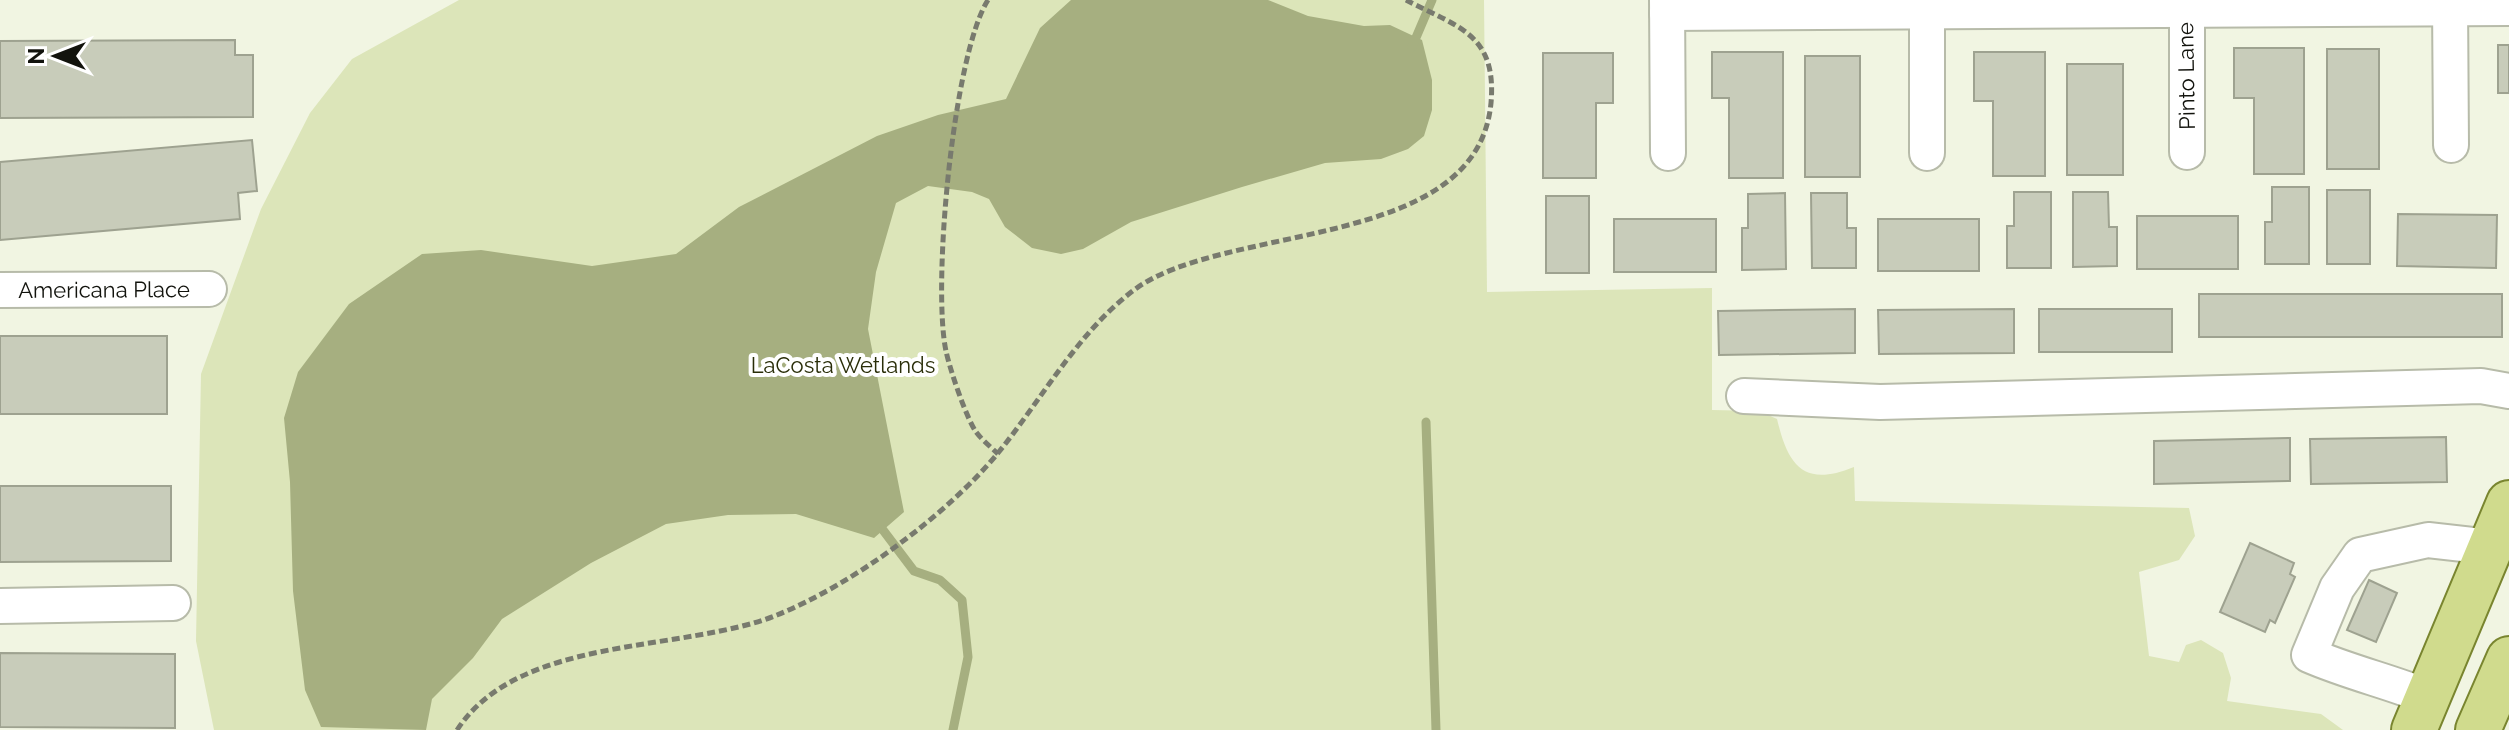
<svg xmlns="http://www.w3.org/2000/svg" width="2509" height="730" font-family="Raleway,sans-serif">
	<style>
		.green { fill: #dce5b9 }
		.water { fill: #a6af80 }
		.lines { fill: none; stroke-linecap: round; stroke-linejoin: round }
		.stream { stroke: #a6af80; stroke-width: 9 }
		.building { fill: #c8ccba; stroke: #9ea290; stroke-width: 2 }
		.minor-casing { stroke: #b7bba9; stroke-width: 38 }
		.major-casing { stroke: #79852f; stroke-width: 48 }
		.path { stroke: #787a6e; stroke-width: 5; stroke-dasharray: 8 4; stroke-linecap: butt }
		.minor { stroke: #fff; stroke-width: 34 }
		.major { stroke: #d0db8d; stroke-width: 44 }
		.labels { text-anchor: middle; stroke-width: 8; stroke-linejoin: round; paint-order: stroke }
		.street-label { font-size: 22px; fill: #12130d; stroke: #fff }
		.park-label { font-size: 22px; fill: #292d08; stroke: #fff }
	</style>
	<rect width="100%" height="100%" fill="#f1f5e2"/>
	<path class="green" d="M459,0H1484L1487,292L1712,288V410L1759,411L1777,419C1788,465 1803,488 1854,467L1855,501L2189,508L2195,536L2179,560L2139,572L2149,656L2179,662L2186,645L2201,640L2223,653L2231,678L2227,701L2321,714L2343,730H214L196,641L201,374L261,209L310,113L352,59Z"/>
	<polygon class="water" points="1071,0 1268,0 1308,16 1364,26 1390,25 1422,40 1432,80 1432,110 1424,136 1408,149 1381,159 1325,163 1242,187 1131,222 1083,249 1061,254 1032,248 1005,227 989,199 972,192 928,186 896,203 876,272 868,329 904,512 874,538 796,514 728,515 666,524 591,563 502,619 473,658 432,699 426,730 321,727 305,690 293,591 290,482 284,418 298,372 349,304 422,254 481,250 592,266 676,254 739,207 877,136 938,115 1006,99 1040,28"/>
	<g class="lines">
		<g class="stream">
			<polyline points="1412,47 1432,0"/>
			<polyline points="1426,422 1436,730"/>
			<polyline points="883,530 914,571 940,580 962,600 968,657 953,730"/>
		</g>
	</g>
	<g class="building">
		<polygon points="235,40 235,55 253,55 253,117 0,118 0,41"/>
		<rect x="2498" y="45" width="11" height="48"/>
		<polygon points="2234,48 2304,48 2304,174 2254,174 2254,98 2234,98"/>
		<rect x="2327" y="49" width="52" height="120"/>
		<polygon points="1712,52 1783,52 1783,178 1729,178 1729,98 1712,98"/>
		<polygon points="1974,52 2045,52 2045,176 1993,176 1993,101 1974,101"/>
		<polygon points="1543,53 1613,53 1613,103 1596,103 1596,178 1543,178"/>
		<rect x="1805" y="56" width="55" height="121"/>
		<rect x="2067" y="64" width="56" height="111"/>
		<polygon points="252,140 257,191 238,193 240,219 0,240 0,162"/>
		<polygon points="2272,187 2309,187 2309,264 2265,264 2265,222 2272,222"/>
		<rect x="2327" y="190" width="43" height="74"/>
		<polygon points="2014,192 2051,192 2051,268 2007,268 2007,226 2014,226"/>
		<polygon points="2073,192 2108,192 2109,227 2117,227 2117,266 2073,267"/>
		<polygon points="1785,193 1786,269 1742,270 1742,228 1748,228 1748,194"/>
		<polygon points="1811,193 1847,193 1847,228 1856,228 1856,268 1812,268"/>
		<rect x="1546" y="196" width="43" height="77"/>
		<polygon points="2398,214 2497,215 2496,268 2397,266"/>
		<rect x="2137" y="216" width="101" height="53"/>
		<rect x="1614" y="219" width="102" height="53"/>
		<rect x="1878" y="219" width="101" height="52"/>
		<rect x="2199" y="294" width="303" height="43"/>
		<polygon points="1855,309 1855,353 1719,355 1718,311"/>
		<polygon points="2014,309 2014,353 1879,354 1878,310"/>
		<rect x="2039" y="309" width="133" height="43"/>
		<rect x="0" y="336" width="167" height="78"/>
		<polygon points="2446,437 2447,482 2311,484 2310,439"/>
		<polygon points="2290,438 2290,481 2154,484 2154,441"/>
		<polygon points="0,486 171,486 171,561 0,562"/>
		<polygon points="2250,543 2294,563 2290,574 2295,577 2275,623 2270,620 2265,632 2220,612"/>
		<polygon points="2369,580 2397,593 2376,642 2347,630"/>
		<polygon points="0,653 175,654 175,728 0,727"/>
	</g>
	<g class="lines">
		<g class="minor-casing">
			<g id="minor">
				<polyline points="1667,0 1668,153"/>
				<polyline points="1927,0 1927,153"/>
				<polyline points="2187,0 2187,152"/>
				<polyline points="2450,0 2451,145"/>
				<polyline points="1667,13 2509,8"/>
				<path id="s1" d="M0,290L209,289"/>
				<polyline points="1744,396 1880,402 2481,386 2509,391"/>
				<polyline points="0,606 173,603"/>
				<path d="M2428,697C2388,681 2348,672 2309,655L2337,588L2360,555L2428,540L2490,547"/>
			</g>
		</g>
		<g class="major-casing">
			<g id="major">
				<polyline points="2414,730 2509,503"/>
				<polyline points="2478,730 2509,659"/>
			</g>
		</g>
		<g class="path">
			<path d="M988,0C953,55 932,286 946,351C950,370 966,417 976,432C982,440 991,447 998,454"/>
			<path d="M457,730C520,634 683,653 777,615C852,585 947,515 998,453C1042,399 1078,332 1134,290C1225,222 1477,252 1491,103C1497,34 1458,27 1406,0"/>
		</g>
		<use href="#minor" class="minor"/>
		<use href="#major" class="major"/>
	</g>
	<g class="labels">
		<g class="street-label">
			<text transform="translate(2186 76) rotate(-91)" y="8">Pinto Lane</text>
			<text dy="8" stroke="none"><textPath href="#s1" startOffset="104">Americana Place</textPath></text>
		</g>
		<g class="park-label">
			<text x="843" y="373">LaCosta Wetlands</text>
		</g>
	</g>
	<g transform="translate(56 56) rotate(270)" stroke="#ffffff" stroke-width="6" paint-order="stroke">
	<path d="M0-6L14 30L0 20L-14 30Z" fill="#12130d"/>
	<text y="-12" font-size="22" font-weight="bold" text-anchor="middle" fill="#12130d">N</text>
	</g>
</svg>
